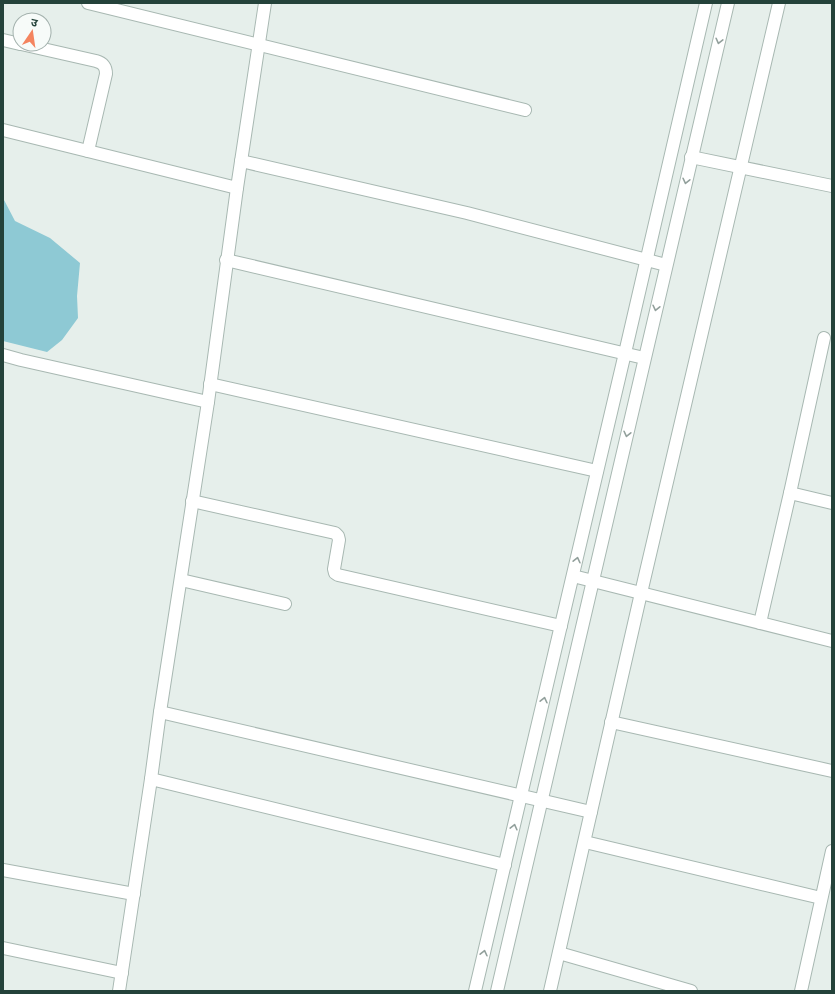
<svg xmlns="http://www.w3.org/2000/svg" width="835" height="994" font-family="'Noto Sans','Noto Sans Devanagari',sans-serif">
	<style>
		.water { fill: #8ec9d4 }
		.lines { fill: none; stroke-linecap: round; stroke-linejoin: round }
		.minor-casing { stroke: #a8b8b2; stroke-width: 14 }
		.minor { stroke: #fff; stroke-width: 12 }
		.oneway { stroke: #92a09c }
	</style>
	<rect width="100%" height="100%" fill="#e6efeb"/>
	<polygon class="water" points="3,198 15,221 50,238 80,263 77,296 78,318 62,340 47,352 3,341"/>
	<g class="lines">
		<g class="minor-casing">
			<g id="minor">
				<polyline points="88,3 525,110"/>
				<polyline points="3,40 20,44"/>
				<path d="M21,44L96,61C103,63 106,66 106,74L88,151"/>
				<polyline points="3,130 237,188"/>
				<polyline points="691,157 832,186"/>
				<polyline points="241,161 467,213 666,265"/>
				<polyline points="226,260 644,358"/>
				<polyline points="3,355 21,360 208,402"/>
				<polyline points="210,384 597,471"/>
				<polyline points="790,493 832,503"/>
				<polyline points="192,501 335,533 338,536 339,540 334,569 335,573 338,575 561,626"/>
				<polyline points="573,576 832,641"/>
				<polyline points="181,580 285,604"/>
				<polyline points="760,623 790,493 824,338"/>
				<polyline points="160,712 591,812"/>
				<polyline points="611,722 832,771"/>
				<polyline points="151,779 505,865"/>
				<polyline points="585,842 821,898"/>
				<polyline points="3,870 134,894"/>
				<polyline points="3,948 122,973"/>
				<polyline points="559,953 691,991"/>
				<polyline points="119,991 151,779 160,712 208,402 237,188 265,3"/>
				<polyline points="475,991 625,353 706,3"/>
				<polyline points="497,991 728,3"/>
				<polyline points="550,991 641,593 779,3"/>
				<polyline points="801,991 832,851"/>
			</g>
		</g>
		<use href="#minor" class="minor"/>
	</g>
	<defs><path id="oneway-chevron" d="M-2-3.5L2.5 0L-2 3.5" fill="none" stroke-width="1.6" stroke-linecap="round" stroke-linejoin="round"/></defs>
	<g class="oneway">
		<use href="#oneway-chevron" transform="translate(719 41) rotate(104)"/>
		<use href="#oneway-chevron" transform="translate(686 181) rotate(103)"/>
		<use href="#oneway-chevron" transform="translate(656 308) rotate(103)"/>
		<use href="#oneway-chevron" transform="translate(627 434) rotate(103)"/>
		<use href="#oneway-chevron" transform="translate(577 560) rotate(-77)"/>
		<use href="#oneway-chevron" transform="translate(544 700) rotate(-77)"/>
		<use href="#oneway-chevron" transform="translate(514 827) rotate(-76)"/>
		<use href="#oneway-chevron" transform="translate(484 953) rotate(-77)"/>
	</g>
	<rect width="835" height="994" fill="none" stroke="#24423a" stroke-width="8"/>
	<g transform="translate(32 32) rotate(13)"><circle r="19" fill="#f7fbf9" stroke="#a3b1ad"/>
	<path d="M0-3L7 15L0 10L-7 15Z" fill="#f4845f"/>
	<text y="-6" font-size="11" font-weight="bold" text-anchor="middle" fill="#24423a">उ</text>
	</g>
</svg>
